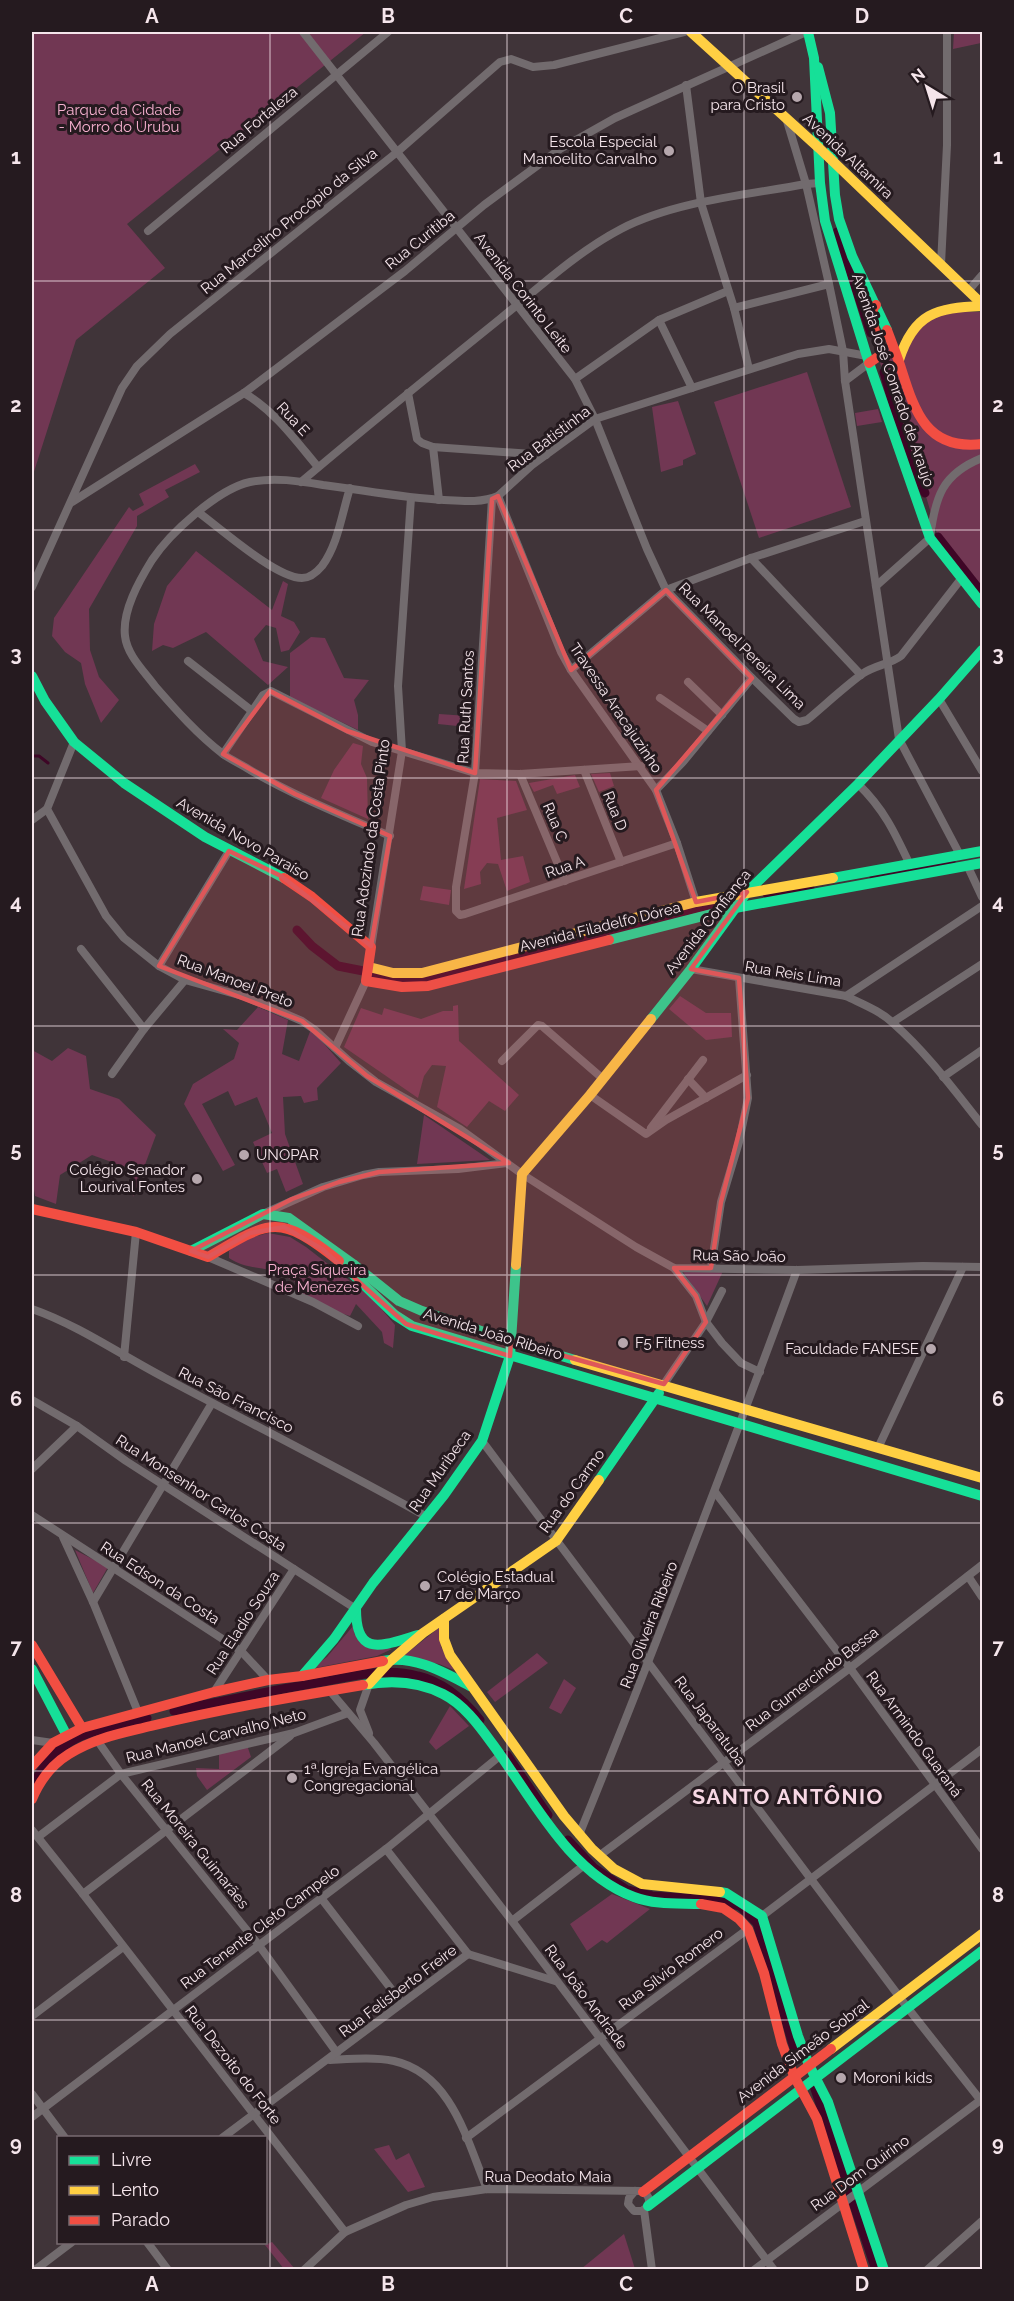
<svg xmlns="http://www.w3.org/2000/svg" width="1014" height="2301" font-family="Raleway,sans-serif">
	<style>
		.green { fill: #713753 }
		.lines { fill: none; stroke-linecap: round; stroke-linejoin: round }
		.stream { stroke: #3e0626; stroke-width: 3 }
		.canal { stroke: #3e0626; stroke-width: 9 }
		.street { stroke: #726b6e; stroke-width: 8 }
		.fast { stroke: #16e098; stroke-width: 10 }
		.slow { stroke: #ffcf43; stroke-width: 10 }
		.jam { stroke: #f24e42; stroke-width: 10 }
		.marked { fill: #de5759; fill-opacity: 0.2; stroke: #de5759; stroke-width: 4.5; stroke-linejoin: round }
		.grid { fill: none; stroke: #f5e5eb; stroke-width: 1.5; stroke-opacity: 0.55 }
		.poi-dot { fill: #b6a7ad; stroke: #251a1f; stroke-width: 2 }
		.labels { text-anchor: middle; stroke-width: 6; stroke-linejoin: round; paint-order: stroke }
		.poi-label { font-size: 15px; fill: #f5e5eb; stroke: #251a1f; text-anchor: start }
		.park-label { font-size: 15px; fill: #f8b1d0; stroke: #251a1f }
		.street-label { font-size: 15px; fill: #f5e5eb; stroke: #251a1f }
		.district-label { font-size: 21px; font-weight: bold; letter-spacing: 1.5px; fill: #f7d7e4; stroke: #251a1f }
		.neatline { fill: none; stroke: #f5e5eb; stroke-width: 2 }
		.grid-label { font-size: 20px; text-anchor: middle; font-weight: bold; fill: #f5e5eb }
	</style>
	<rect width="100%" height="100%" fill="#403439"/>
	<g class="green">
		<polygon points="32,32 366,32 127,224 165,268 76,340 32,478"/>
		<polygon points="954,32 982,32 982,47 981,43 953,49"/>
		<polygon points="940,312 981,312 982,313 982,591 938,537 925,493 906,450 876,349 888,346 894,360 915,330"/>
		<polygon points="807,372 851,507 759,538 714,402"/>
		<polygon points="678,401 696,454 683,460 683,465 661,472 652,407"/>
		<polygon points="878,409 882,422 857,426 855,413"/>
		<polygon points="195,464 200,472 165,490 169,497 137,516 137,526 89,609 90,650 99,677 119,700 101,723 85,684 81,663 65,652 52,636 54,618 129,507 133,511 144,505 139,494"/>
		<polygon points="196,551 272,610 283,581 288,584 281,616 294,622 300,632 289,650 281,652 276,628 266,625 254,639 263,661 288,667 268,685 206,632 173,648 163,645 152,651 154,624 167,586"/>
		<polygon points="311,637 325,638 344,678 369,680 354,700 358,715 358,730 290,697 290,653"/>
		<polygon points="439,714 468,716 467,727 438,724"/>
		<polygon points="353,743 363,746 361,764 367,778 368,819 321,798 334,770"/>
		<polygon points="610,773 614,786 599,792 591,774"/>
		<polygon points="575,775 580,787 557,794 553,785 534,792 529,783"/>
		<polygon points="480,779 516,781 527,810 497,818 501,860 523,856 530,882 507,891 498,864 487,863 480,872 481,884 464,889"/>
		<polygon points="423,886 451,890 449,905 420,900"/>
		<polygon points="680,996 706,1013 731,1013 732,1037 706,1040 669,1009"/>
		<polygon points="458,1005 459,1041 519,1095 505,1111 489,1101 467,1127 437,1107 446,1066 432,1065 424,1076 418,1098 344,1047 361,1008 382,1015 384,1008 421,1019 443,1011 453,1011 453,1006"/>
		<polygon points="258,1007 288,1020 282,1054 299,1061 311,1029 341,1063 317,1088 318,1100 304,1103 301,1096 283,1097 285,1134 303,1184 286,1192 277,1169 267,1173 253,1142 272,1133 257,1097 235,1106 228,1091 202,1104 235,1165 223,1171 184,1104 193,1084 234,1059 239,1043 223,1029 237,1030"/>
		<polygon points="68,1048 86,1056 90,1089 119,1099 156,1135 133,1197 131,1169 92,1155 60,1175 56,1204 35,1196 32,1176 32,1050 52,1061"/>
		<polygon points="424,1115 490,1160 417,1164"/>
		<path d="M268,1233L290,1237L306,1247L373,1299L395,1325L393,1348L384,1343L382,1332L356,1304L350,1316L334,1311L299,1292L297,1283C288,1278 280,1272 270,1270C256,1267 242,1267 229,1258V1251C239,1240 253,1237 268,1233Z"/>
		<polygon points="723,1271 707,1306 683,1272"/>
		<polygon points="75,1550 108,1567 93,1593"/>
		<polygon points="353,1626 355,1635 392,1649 377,1656 310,1669 327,1657"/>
		<polygon points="440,1627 441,1647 454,1670 439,1664 402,1657"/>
		<polygon points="537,1653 548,1663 495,1702 487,1692"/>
		<polygon points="564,1679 576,1688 561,1714 549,1708"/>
		<polygon points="450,1706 469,1726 436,1750 429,1742"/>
		<polygon points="245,1747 248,1748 251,1757 207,1790 197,1776 196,1768 219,1769 219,1754"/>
		<polygon points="612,1894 650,1909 607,1943 602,1940 587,1951 570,1924"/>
		<polygon points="389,2145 396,2160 409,2153 425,2187 408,2192 374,2149"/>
		<polygon points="624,2234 635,2269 581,2269"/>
		<polygon points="272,2242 295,2269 284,2269 265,2245"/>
	</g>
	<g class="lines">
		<polyline class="stream" points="32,756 39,756 48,763"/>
		<g class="canal">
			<polyline points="837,232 871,333"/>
			<polyline points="884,372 906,450 925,493"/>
			<polyline points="938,537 982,593"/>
			<polyline points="874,877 951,862"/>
			<polyline points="767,894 810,888"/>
			<polyline points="297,930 312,946 338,966 419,982 724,901"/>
			<path d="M174,1711C223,1701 273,1690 322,1682C353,1676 386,1667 418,1676C443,1682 464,1700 480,1720"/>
			<polyline points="507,1755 548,1815"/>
			<path d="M32,1788C58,1731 93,1733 147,1718"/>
			<polyline points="568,1840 594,1868 627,1890 652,1896 714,1900 740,1906 757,1923 797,2058"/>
			<polyline points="814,2086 876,2270"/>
		</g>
		<g class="street">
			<path d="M303,32L575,379L595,419L647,549L666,590L752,678L794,719L799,722L807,720C825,705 843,688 862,674C875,665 891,664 901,656L961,579"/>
			<polyline points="686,85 701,203 734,308 749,369"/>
			<polyline points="787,121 806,184 829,284 843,351 845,381 899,739 960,855"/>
			<polyline points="148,231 388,32"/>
			<polyline points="941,264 947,145 947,32"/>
			<polyline points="969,290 982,275"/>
			<polyline points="734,308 829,284"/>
			<polyline points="659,320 692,388"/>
			<polyline points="575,379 659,320 728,291"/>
			<polyline points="845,381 869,363"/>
			<path d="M244,393C275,411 296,441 318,467"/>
			<polyline points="408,393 417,439 422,443 433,447 546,455"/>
			<polyline points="433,447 439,500"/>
			<path d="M301,482C367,426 434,372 501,318C540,287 577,252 621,229C675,201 747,195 806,184L820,183"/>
			<polyline points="498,496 561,652 571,670 656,790 677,843 696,902"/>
			<polyline points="492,499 475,773 456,887 456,911 460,915 465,914 677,843"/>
			<polyline points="72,502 244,393 405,271 484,205 560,149 615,118 806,32"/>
			<path d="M198,512C220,528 276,578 302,578C310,578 317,572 322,566C338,545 342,513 350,488"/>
			<polyline points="751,558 861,675"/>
			<path d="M876,586L930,538C935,497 942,474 982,458"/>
			<polyline points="32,587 122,388 137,366 170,334 396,153 500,62 511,59 533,67 554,65 684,32"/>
			<polyline points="188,661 252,711"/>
			<polyline points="571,670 666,590 751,558 865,521"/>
			<polyline points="688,682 722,715"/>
			<polyline points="660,698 708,731"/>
			<polyline points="939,699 982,771"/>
			<polyline points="74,742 47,809 106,916 124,938 159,966 185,980 246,997 302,1021 315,1030 349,1061 376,1082 460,1129 522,1174 636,1247 674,1268 797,1270 923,1266 982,1267"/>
			<polyline points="223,754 263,695 271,691 372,742 475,773 520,774 641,766"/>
			<polyline points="584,770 621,862"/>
			<polyline points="520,774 565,881"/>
			<path d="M858,784C884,809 895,833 910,865"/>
			<polyline points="656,790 683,762 752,678"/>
			<polyline points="32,820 47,809"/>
			<path d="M390,836C342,815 295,796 250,770C241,764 231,760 223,754C198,735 175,709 155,686C144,671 127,655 125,636C122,611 139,581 152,560C170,533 218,489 250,482C274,477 299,481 323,485C363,490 403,498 444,500C462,501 482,503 498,496L532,465L595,419L798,354L829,349L867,356"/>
			<polyline points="968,867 982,897"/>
			<polyline points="371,947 402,751 398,686 411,498"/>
			<polyline points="81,949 144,1029"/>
			<polyline points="159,966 229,851"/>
			<path d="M691,969L846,996C862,1004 881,1011 894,1024C927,1053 954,1090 982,1125"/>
			<polyline points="846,996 982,906"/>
			<polyline points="893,1022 982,964"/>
			<polyline points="335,1048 366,981"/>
			<polyline points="502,1061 538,1025 542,1026 602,1078"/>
			<polyline points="112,1074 144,1029 185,980"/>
			<polyline points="943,1077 982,1050"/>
			<polyline points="688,1079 706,1098"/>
			<polyline points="590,1095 646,1134 666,1120 747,1075"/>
			<polyline points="651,1128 703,1060"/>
			<polyline points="263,1214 323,1187 363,1175 379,1172 458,1169 507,1163"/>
			<polyline points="208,1257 313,1302 358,1326"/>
			<polyline points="674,1268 696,1296 706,1322 722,1343 741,1363 760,1372"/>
			<polyline points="711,1268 721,1202 739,1142 748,1098 739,978"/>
			<path d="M32,1309C78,1325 121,1355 165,1378C252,1424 341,1469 427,1517"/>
			<polyline points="124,1357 136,1232"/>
			<polyline points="664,1384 706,1322 722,1291"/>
			<polyline points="32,1400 77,1426 126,1461 356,1609"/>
			<polyline points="482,1441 907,2007 982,2102"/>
			<polyline points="878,1448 963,1267"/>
			<polyline points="32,1469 77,1426"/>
			<polyline points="715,1492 850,1668 982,1849"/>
			<polyline points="32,1515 241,1651 268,1680"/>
			<polyline points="63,1537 93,1602 138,1712"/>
			<polyline points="968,1576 982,1597"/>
			<polyline points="93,1602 212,1403"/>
			<polyline points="369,1684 360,1710 369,1733"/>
			<polyline points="330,1691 374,1743 512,1921 774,2270"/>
			<polyline points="214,1692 294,1569"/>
			<polyline points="32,1740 53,1743"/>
			<polyline points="97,1740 121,1774 258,1944 337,2053"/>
			<polyline points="32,1830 83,1894 345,2232"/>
			<path d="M579,1835C655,1648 727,1460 797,1270"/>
			<polyline points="38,1837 121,1774 294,1733 348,1713"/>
			<polyline points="386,1849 468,1954"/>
			<polyline points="599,1856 850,1668 982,1565"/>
			<polyline points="83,1894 290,1736"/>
			<polyline points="321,1898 402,2003"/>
			<polyline points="762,1916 982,1749"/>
			<polyline points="512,1921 583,1866"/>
			<polyline points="468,1954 555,1981"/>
			<polyline points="32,2016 123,1947"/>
			<path d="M330,2060C351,2059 373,2057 394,2061C452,2074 467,2141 487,2189"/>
			<polyline points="32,2094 65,2138"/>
			<polyline points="32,2117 386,1849 501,1755"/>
			<polyline points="222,2138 468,1954"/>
			<polyline points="466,2138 748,1929"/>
			<polyline points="644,2210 652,2270"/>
			<polyline points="147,2242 168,2270"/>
			<polyline points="35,2270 72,2242"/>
			<path d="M304,2270L345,2232L406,2205L433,2197L487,2189L641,2191C651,2195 652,2205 642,2211H634L628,2204L629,2198L635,2191"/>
			<polyline points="754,2270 982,2099"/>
			<polyline points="927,2270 982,2221"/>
		</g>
		<g class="fast">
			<polyline points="808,32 814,58 820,183 825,221 869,363 930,538 982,604"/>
			<polyline points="818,67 830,113 835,195 839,219 852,256 887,330"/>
			<polyline points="32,676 45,701 74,742 124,783 205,837 284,878"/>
			<polyline points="833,878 982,851"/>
			<polyline points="609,940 735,908 982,863"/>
			<polyline points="651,1019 691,969 747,892 858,784 939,699 982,650"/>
			<polyline points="191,1251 263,1214 289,1218 353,1264 399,1301 422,1311 511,1341 575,1360"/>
			<path d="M339,1261L395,1315L412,1326C602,1381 792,1440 982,1496"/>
			<polyline points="599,1480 659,1393"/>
			<path d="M356,1609C356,1659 383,1645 418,1635"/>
			<path d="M383,1661C414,1655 443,1672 470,1686"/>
			<polyline points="32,1669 66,1734"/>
			<polyline points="302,1676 334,1639 373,1583 444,1495 482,1441 510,1356 516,1265"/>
			<path d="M363,1685C390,1680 418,1681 443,1694C463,1704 478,1724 491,1742C531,1795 567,1872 634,1897C655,1905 679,1903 701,1904"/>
			<polyline points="720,1892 726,1893 762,1916 798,2036 809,2065 828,2102 884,2270"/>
			<polyline points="648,2206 982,1951"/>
		</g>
		<g class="slow">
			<polyline points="691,32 819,148 982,304"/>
			<path d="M899,360C914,313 936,308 982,306"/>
			<polyline points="369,967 393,973 422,973 696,902 833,878"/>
			<polyline points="516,1265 522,1174 590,1095 651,1019"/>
			<polyline points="575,1360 982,1478"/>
			<polyline points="444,1619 444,1639 450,1655 564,1816 592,1849 614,1869 642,1884 720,1892"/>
			<polyline points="369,1684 389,1662 423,1633 556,1541 599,1480"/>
			<polyline points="831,2049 982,1934"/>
		</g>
		<g class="jam">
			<path d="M887,330C891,341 896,353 900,365C914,409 925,451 982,444"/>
			<polyline points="869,363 882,354 873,325 873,308 876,305"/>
			<polyline points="284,878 312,897 371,947 366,981 402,987 428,986 609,940"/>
			<path d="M32,1209L136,1232L208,1257C270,1220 279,1213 339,1261"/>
			<polyline points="32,1645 82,1728"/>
			<polyline points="32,1766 53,1743 82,1728 214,1692 268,1680 302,1676 383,1661"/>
			<path d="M32,1799C40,1780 51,1765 69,1754C94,1738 123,1733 151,1726C221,1709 292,1697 363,1685"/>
			<polyline points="701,1904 723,1908 739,1919 748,1929 764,1973 782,2044 794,2076 817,2119 864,2270"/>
			<polyline points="643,2192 831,2049"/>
		</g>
	</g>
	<path class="marked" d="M498,496L571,670L666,590L752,678L656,790L696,902L747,892L691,969L739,978L748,1098L721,1202L711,1268H674L696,1296L706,1322L664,1384L511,1341L510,1356L406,1324L322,1249L284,1227L250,1233L208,1257L191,1251L292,1199L339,1182L379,1172L509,1163L367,1076L302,1021L159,966L229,851L281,876L371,946L390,836L295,794L223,754L270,691L347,731L475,773L492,499Z"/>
	<path class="grid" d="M270,32V2270M507,32V2270M744,32V2270M32,281H982M32,530H982M32,778H982M32,1026H982M32,1275H982M32,1523H982M32,1771H982M32,2020H982"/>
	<g class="poi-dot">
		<circle cx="797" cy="97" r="6"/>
		<circle cx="669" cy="151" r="6"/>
		<circle cx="244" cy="1155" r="6"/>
		<circle cx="197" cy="1179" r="6"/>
		<circle cx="623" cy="1343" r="6"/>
		<circle cx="931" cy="1349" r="6"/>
		<circle cx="425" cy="1586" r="6"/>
		<circle cx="292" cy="1778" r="6"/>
		<circle cx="841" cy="2078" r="6"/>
	</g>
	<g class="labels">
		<g class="poi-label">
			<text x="785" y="93" text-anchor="end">O Brasil<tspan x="785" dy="17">para Cristo</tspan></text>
			<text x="657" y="147" text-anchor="end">Escola Especial<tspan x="657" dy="17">Manoelito Carvalho</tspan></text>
			<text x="256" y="1160">UNOPAR</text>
			<text x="185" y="1175" text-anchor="end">Colégio Senador<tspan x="185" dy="17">Lourival Fontes</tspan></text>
			<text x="635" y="1348">F5 Fitness</text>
			<text x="919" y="1354" text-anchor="end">Faculdade FANESE</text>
			<text x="437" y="1582">Colégio Estadual<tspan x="437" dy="17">17 de Março</tspan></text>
			<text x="304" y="1774">1ª Igreja Evangélica<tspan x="304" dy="17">Congregacional</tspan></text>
			<text x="853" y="2083">Moroni kids</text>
		</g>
		<g class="park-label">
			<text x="119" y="115">Parque da Cidade<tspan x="119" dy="17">- Morro do Urubu</tspan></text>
			<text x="317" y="1275">Praça Siqueira<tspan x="317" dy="17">de Menezes</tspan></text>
		</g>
		<g class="street-label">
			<text transform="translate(259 120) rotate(-40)" y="5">Rua Fortaleza</text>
			<text transform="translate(848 156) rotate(43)" y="5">Avenida Altamira</text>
			<text transform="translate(289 221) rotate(-39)" y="5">Rua Marcelino Procópio da Silva</text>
			<text transform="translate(420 240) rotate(-39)" y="5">Rua Curitiba</text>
			<text transform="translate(523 293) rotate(52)" y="5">Avenida Corinto Leite</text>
			<text transform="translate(893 380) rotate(71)" y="5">Avenida José Conrado de Araujo</text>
			<text transform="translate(293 419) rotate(47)" y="5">Rua E</text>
			<text transform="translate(549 439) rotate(-37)" y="5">Rua Batistinha</text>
			<text transform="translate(742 646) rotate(45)" y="5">Rua Manoel Pereira Lima</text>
			<text transform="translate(466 707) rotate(-87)" y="5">Rua Ruth Santos</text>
			<text transform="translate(616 708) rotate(56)" y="5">Travessa Aracajuzinho</text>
			<text transform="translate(615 811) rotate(68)" y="5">Rua D</text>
			<text transform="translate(555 822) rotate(67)" y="5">Rua C</text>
			<text transform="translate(371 838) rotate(-82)" y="5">Rua Adozindo da Costa Pinto</text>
			<text transform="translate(243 839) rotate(30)" y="5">Avenida Novo Paraíso</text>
			<text transform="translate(565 867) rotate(-19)" y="5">Rua A</text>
			<text transform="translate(708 922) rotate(-52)" y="5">Avenida Confiança</text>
			<text transform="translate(600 927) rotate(-14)" y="5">Avenida Filadelfo Dórea</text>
			<text transform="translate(793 974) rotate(9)" y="5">Rua Reis Lima</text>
			<text transform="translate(235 981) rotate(21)" y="5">Rua Manoel Preto</text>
			<text transform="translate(739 1256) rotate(1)" y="5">Rua São João</text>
			<text transform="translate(493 1334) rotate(17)" y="5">Avenida João Ribeiro</text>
			<text transform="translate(236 1400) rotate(27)" y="5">Rua São Francisco</text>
			<text transform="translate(440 1471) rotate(-55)" y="5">Rua Muribeca</text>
			<text transform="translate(572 1491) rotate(-54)" y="5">Rua do Carmo</text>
			<text transform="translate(201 1493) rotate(33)" y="5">Rua Monsenhor Carlos Costa</text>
			<text transform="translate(160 1583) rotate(33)" y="5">Rua Edson da Costa</text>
			<text transform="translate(243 1623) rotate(-57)" y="5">Rua Eladio Souza</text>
			<text transform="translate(649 1625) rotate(-69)" y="5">Rua Oliveira Ribeiro</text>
			<text transform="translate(812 1679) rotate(-37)" y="5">Rua Gumercindo Bessa</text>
			<text transform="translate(710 1721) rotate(53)" y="5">Rua Japaratuba</text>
			<text transform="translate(914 1734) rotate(54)" y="5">Rua Armindo Guaraná</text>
			<text transform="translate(216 1736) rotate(-14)" y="5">Rua Manoel Carvalho Neto</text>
			<text transform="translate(195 1844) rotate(51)" y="5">Rua Moreira Guimarães</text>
			<text transform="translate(260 1927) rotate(-37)" y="5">Rua Tenente Cleto Campelo</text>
			<text transform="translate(671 1969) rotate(-37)" y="5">Rua Sílvio Romero</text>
			<text transform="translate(398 1991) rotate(-37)" y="5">Rua Felisberto Freire</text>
			<text transform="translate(586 1997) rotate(53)" y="5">Rua João Andrade</text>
			<text transform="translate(803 2051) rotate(-37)" y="5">Avenida Simeão Sobral</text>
			<text transform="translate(233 2065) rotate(52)" y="5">Rua Dezoito do Forte</text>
			<text transform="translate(860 2173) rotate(-36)" y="5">Rua Dom Quirino</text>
			<text x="548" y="2182">Rua Deodato Maia</text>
		</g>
		<g class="district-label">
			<text x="788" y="1804">SANTO ANTÔNIO</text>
		</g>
	</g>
	<rect width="1014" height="2301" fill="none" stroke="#251a1f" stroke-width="66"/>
	<rect x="57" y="2136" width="210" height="108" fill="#251a1f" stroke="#786b71" stroke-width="1.5"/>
	<rect x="69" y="2156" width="30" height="9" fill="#16e098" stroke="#786b71" stroke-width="1.5"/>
	<text x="111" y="2166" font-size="18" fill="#f5e5eb">Livre</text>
	<rect x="69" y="2186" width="30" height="9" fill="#ffcf43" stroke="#786b71" stroke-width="1.5"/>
	<text x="111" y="2196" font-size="18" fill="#f5e5eb">Lento</text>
	<rect x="69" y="2216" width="30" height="9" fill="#f24e42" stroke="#786b71" stroke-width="1.5"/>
	<text x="111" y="2226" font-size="18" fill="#f5e5eb">Parado</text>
	<g transform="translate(927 87) rotate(322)" stroke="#251a1f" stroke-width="4.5" paint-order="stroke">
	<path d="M0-4.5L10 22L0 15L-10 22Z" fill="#f5e5eb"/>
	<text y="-9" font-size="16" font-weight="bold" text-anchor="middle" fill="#f5e5eb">N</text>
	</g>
	<rect x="33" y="33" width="948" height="2235" class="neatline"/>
	<g class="grid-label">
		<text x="152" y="23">A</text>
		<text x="388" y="23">B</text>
		<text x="626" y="23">C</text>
		<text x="862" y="23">D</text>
		<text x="16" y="164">1</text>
		<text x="998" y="164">1</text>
		<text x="16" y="412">2</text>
		<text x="998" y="412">2</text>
		<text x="16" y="661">3</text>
		<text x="998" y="661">3</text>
		<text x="16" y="909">4</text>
		<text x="998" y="909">4</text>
		<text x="16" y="1157">5</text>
		<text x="998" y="1157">5</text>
		<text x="16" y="1406">6</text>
		<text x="998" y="1406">6</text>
		<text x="16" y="1654">7</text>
		<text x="998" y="1654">7</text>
		<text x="16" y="1902">8</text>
		<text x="998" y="1902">8</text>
		<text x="16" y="2151">9</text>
		<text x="998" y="2151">9</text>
		<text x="152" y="2291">A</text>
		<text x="388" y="2291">B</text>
		<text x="626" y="2291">C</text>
		<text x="862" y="2291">D</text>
	</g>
</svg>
